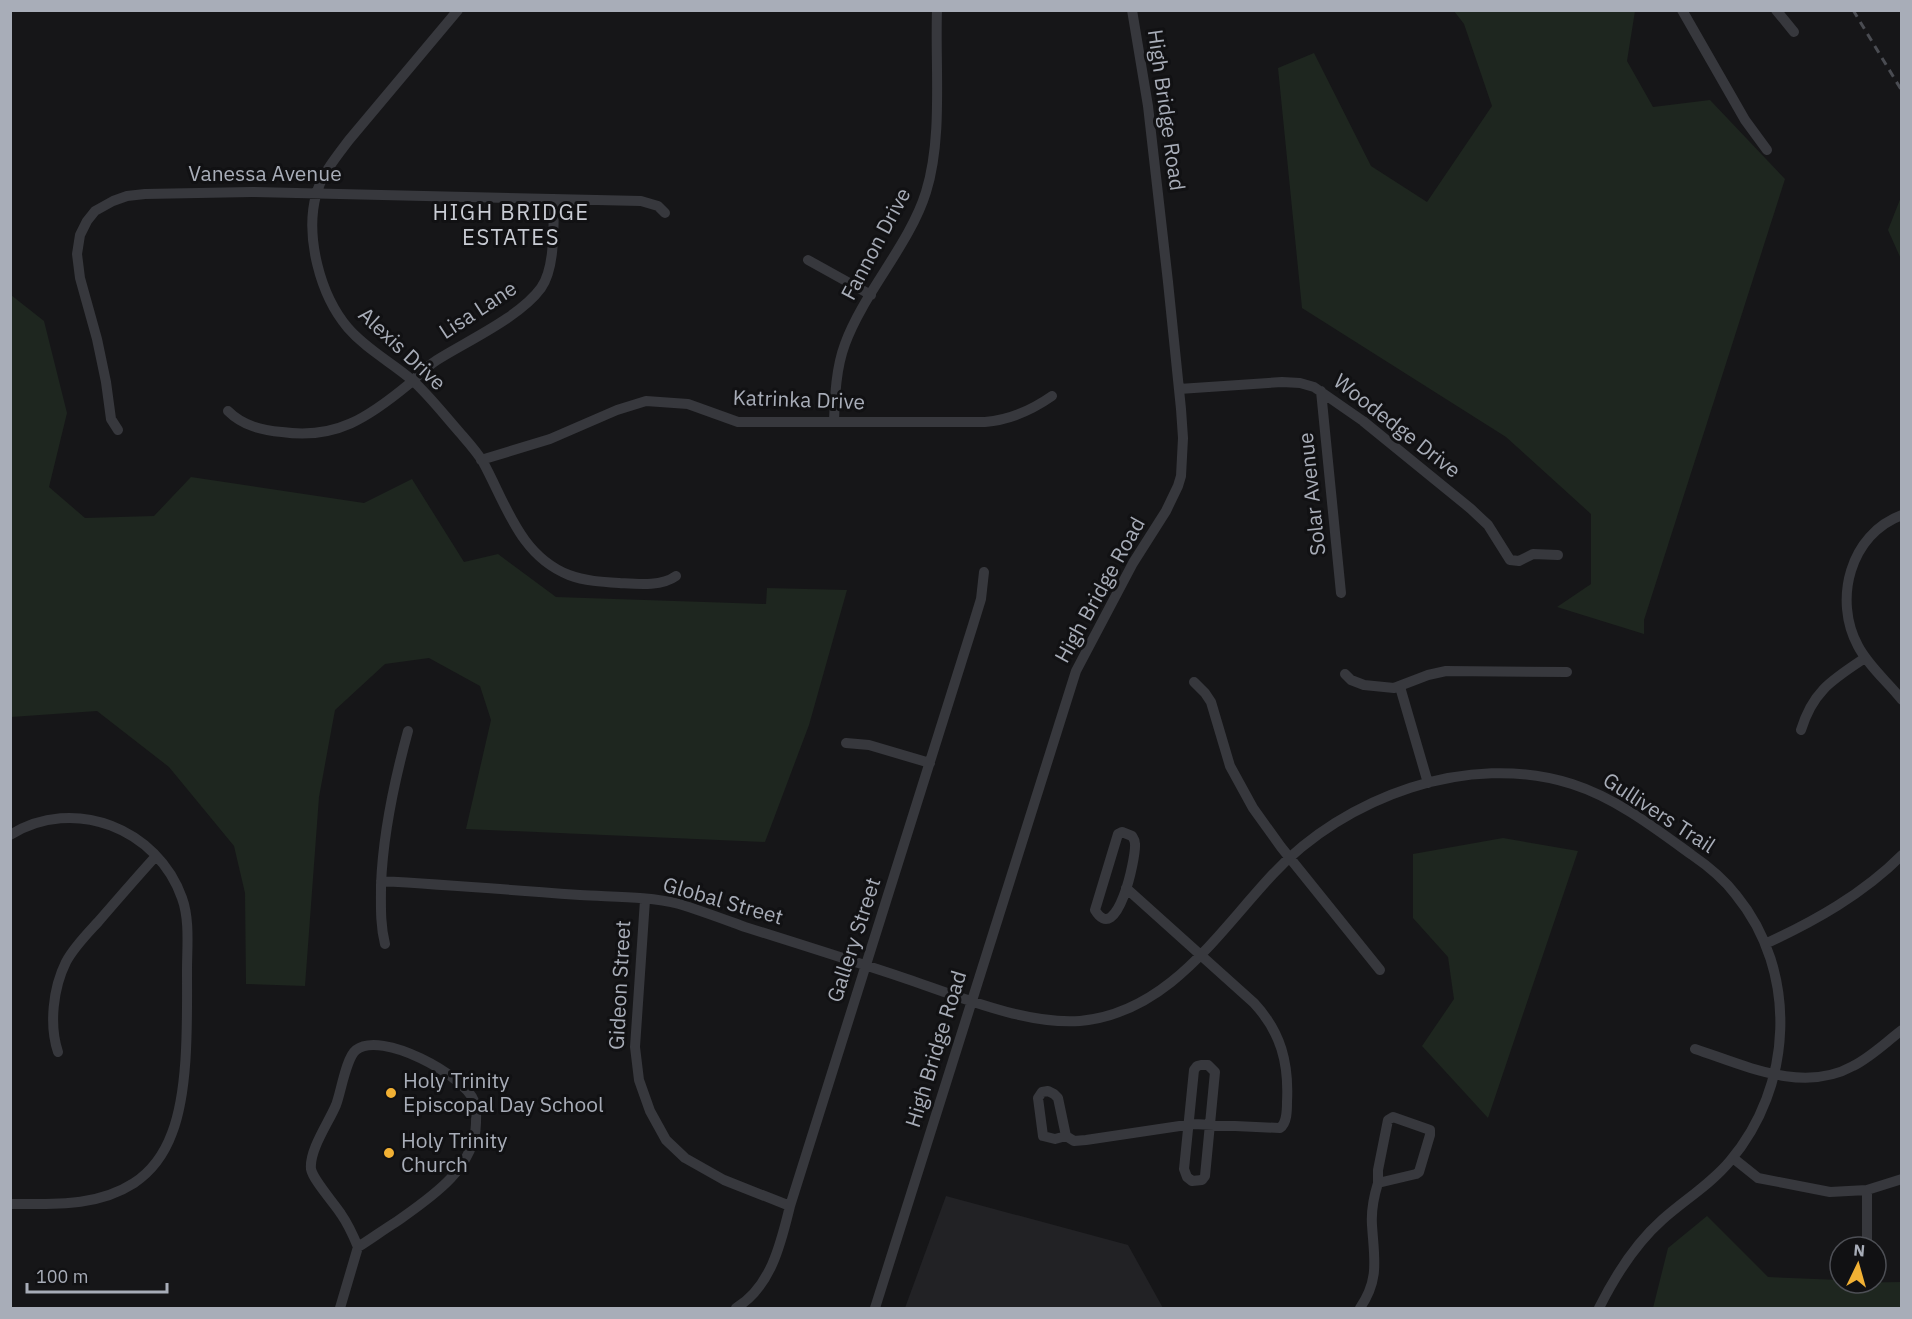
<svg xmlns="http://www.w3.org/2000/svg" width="1912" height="1319" font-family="'IBM Plex Sans',sans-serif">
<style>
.built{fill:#222225}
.green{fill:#1e261f}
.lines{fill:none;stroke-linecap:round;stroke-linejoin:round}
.minor{stroke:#37383d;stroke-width:10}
.rail{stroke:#4a4c52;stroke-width:3;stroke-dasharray:8 6;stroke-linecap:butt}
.poi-dot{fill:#f2b134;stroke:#111113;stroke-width:2}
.labels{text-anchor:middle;stroke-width:6;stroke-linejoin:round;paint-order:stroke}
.street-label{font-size:21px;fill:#a8adb8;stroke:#111113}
.poi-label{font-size:21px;fill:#a8adb8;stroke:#111113;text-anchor:start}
.neighbourhood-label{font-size:22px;letter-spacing:1.5px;fill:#c9ccd4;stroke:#111113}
</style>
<rect width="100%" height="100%" fill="#161618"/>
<path class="built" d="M946,1196L1128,1245L1163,1308H905Z"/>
<path class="green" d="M1454,11H1635L1627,61L1653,107L1710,100L1785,179L1644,620V634L1557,607L1591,584V514L1506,437L1302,308L1278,68L1314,53L1371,166L1427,202L1492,106L1464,24Z
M1901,197V259L1888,230Z
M11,295L44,321L67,413L49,487L85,518L154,516L191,477L364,503L412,479L464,562L498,554L556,597L766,604L767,588L847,590L809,725L765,842L466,829L491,720L480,686L429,658L385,664L335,710L319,797L305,986L246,984L245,893L234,846L169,767L97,711L11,717Z
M1503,838L1578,851L1488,1118L1422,1046L1454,999L1448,957L1413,918V854Z
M1707,1216L1768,1277L1840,1280V1283L1901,1282V1308H1653L1668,1248Z"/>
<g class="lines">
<path class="minor" d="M458,10L349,140C337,156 321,175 316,195C305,237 320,295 348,328C366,349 391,362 412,380C429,395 445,416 461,434C468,442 477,452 483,462C506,504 520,556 569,575C585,581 602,582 619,583C636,584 661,587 676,576
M1682,10L1745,120L1767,150
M1776,10L1794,32
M808,260L871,295
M1179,389L1282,382L1300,383L1314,387L1363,421L1471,509L1488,525L1510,560L1519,561L1533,554L1558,555
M1321,391L1341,593
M228,411C243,426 262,430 282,432C336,440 369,417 409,384C418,376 426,367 437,360C467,341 520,317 541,288C556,267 553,224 554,199
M834,421C835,395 836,368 845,344C864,292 910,244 926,192C943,138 935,67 937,10
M118,430L111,419L106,382L97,339L80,278L77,254L80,235L87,221L95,211L113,201L127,196L145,194L252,192L641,201L658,206L665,213
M481,460L550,439L617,410L646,401L688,404L738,422H985C1009,420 1032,410 1052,396
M1902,515C1850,534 1833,600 1858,646C1869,667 1888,682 1902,700
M1345,674L1351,680L1364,685L1394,688L1428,675L1446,671L1567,672
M1194,682L1205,693L1211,702L1230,766L1253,808L1281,847L1380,970
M1400,687L1428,783
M1801,730C1813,691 1832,680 1865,658
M846,743L869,745L930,763
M1122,832L1132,836C1134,839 1135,840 1135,844C1136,858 1117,947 1095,910L1118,834Z
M10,835C74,795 158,829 182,898C190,920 187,947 187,970C187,1018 189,1089 172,1133C165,1152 152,1171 134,1183C97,1207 53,1204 10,1204
M381,881C448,885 514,890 580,895C611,897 649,896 679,904C702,911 723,919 745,927C799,944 853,961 907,979C957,996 1026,1025 1080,1021C1168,1013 1217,934 1273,874C1345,797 1468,751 1572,784C1616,798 1655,828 1692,855C1708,866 1724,879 1736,895C1799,972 1793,1087 1730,1161C1710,1185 1684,1200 1662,1220C1635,1244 1615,1276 1599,1308
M645,900L635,1047L639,1080L650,1111L666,1140L685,1158L724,1180L790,1206
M385,944C380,924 381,905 381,885C383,832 394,782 408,731
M1765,944C1815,921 1863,894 1902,855
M1695,1049C1744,1065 1803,1094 1853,1066C1871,1057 1886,1042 1902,1030
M58,1052C49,1025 53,988 66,962C74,947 87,934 98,922C117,900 136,878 156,856
M1201,1065H1208L1215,1072L1205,1176L1202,1180L1192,1181L1187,1177L1184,1169L1194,1070L1197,1066Z
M1048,1091L1054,1094L1058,1098L1066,1136L1055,1139L1043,1136L1038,1098L1042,1092Z
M1393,1117L1430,1130V1135L1419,1172L1416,1174L1378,1183V1170L1388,1120Z
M1066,1136L1074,1141L1086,1140L1193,1124L1280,1128C1287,1123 1287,1111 1287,1102C1289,1063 1281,1032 1254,1003L1126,888
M1733,1158L1758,1178L1830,1192L1867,1190L1902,1179
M1867,1190V1247
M340,1308L358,1247C353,1235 348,1224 341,1214C334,1203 313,1180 311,1169C309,1150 329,1122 336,1105C341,1092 346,1058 356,1050C381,1030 464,1075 474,1101C477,1108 476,1116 476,1123C475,1169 430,1198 396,1222C383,1230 371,1239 358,1247
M736,1308C771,1287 781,1243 790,1206L973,625L981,599L984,572
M875,1308L1076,671L1133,563L1166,511L1178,486L1181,476L1183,438L1181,409L1168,282L1148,106L1132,10
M1360,1308C1380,1279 1374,1258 1372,1225C1371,1211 1374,1196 1378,1183"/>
<path class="rail" d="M1853,10L1902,91"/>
</g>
<g class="poi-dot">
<circle cx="391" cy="1093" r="6"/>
<circle cx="389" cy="1153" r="6"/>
</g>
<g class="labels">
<g class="street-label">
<text transform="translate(1166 110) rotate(82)" y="7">High Bridge Road</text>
<text x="265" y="181">Vanessa Avenue</text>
<text transform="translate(876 244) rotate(-62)" y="7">Fannon Drive</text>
<text transform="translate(478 310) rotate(-33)" y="7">Lisa Lane</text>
<text transform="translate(402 349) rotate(43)" y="7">Alexis Drive</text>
<text transform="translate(799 400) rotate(2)" y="7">Katrinka Drive</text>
<text transform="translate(1397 426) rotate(38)" y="7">Woodedge Drive</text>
<text transform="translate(1312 494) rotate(-96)" y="7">Solar Avenue</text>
<text transform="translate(1100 590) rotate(-61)" y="7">High Bridge Road</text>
<text transform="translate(1659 813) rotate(33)" y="7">Gullivers Trail</text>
<text transform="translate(723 901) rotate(16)" y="7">Global Street</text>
<text transform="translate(854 940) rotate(-72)" y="7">Gallery Street</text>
<text transform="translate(620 985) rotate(-87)" y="7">Gideon Street</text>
<text transform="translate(936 1049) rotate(-73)" y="7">High Bridge Road</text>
</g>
<g class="poi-label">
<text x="403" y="1088">Holy Trinity<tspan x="403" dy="24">Episcopal Day School</tspan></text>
<text x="401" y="1148">Holy Trinity<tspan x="401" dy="24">Church</tspan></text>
</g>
<g class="neighbourhood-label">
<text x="511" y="220">HIGH BRIDGE<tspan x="511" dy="25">ESTATES</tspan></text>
</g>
</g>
<rect width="1912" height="1319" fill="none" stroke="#a8adb8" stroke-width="24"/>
<g transform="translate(1858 1265) rotate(5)"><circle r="28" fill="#111113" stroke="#4d4f55" stroke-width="1.5"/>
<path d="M0-4.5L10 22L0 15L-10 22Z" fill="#f2b134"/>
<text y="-9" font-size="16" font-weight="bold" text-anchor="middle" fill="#a8adb8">N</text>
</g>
<path d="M27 1283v9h140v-9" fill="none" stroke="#a8adb8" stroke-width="3"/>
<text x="36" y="1283" font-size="18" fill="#a8adb8" stroke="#111113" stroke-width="4.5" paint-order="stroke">100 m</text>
</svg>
